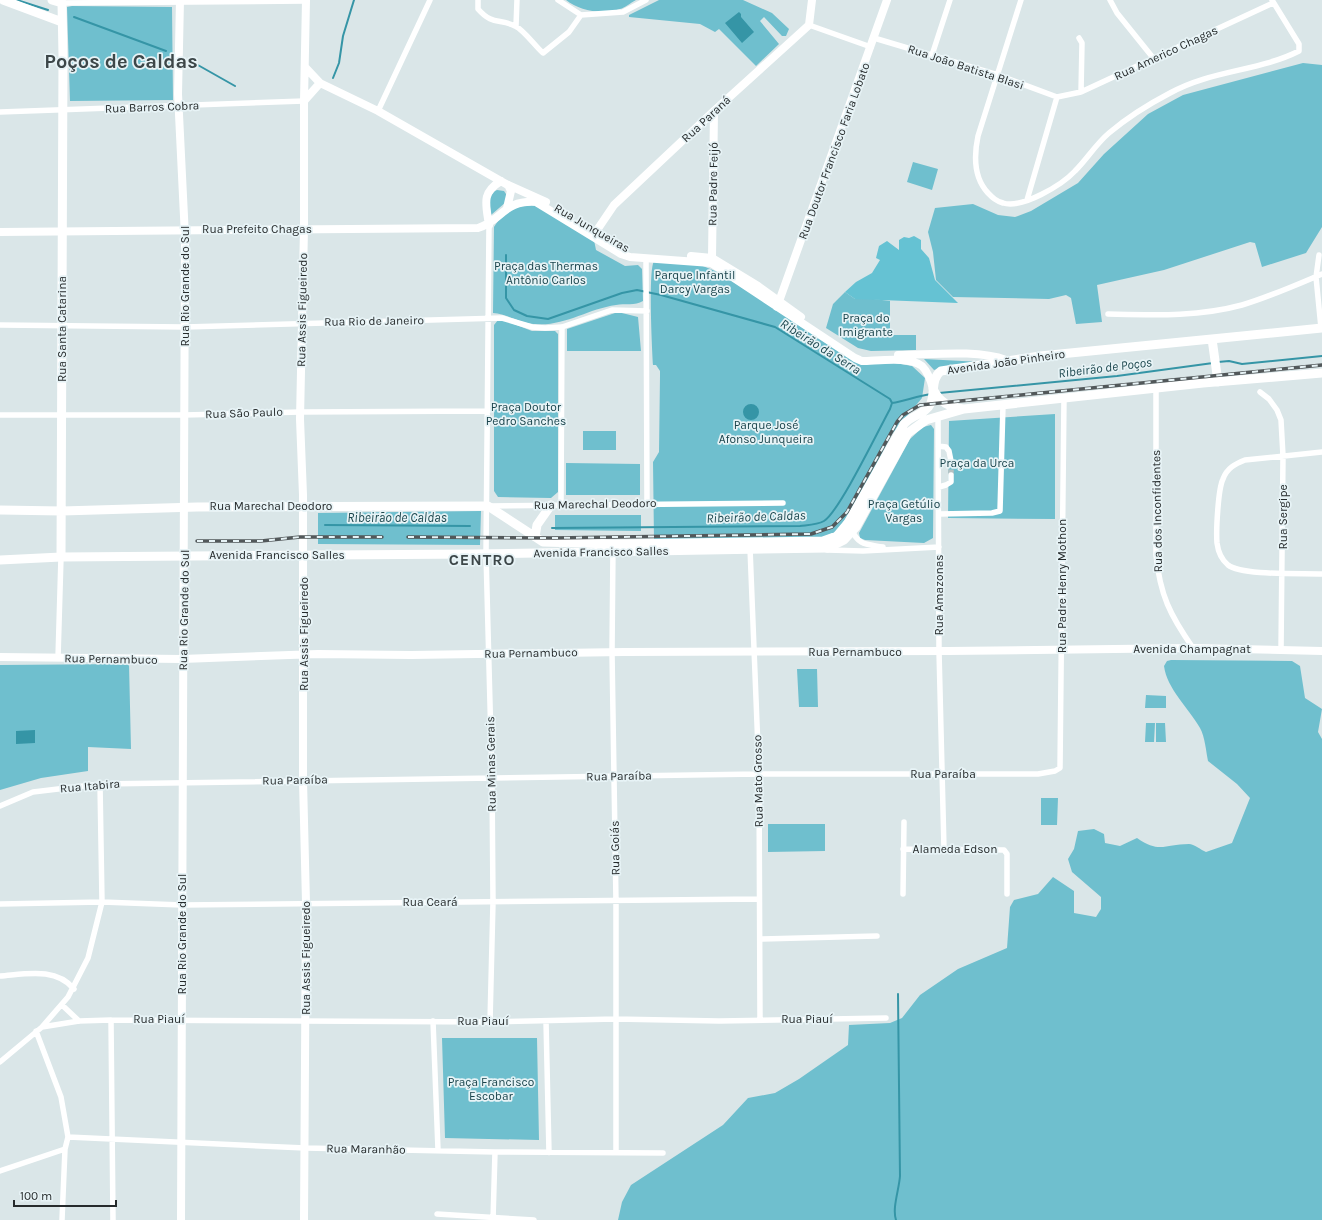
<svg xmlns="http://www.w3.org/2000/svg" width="1322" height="1220" font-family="Karla,sans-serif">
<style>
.green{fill:#6fbfce}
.forest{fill:#65c2d3}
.water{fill:#3595a6}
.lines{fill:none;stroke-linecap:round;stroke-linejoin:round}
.stream{stroke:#3595a6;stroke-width:2}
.street-tunnel{stroke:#b6c1c2;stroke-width:5.5;stroke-dasharray:5.5 3;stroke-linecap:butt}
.street{stroke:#fff;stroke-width:5.5}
.secondary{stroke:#fff;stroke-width:8}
.primary{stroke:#fff;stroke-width:9}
.rail-casing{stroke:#52585a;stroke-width:3.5}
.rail{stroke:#e7f3f6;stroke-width:2;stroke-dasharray:6;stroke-linecap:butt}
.labels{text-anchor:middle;stroke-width:3.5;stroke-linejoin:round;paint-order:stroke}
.street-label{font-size:12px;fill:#262b2c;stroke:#e7f3f6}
.park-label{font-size:12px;fill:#1a444c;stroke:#e7f3f6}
.water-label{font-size:13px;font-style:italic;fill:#1c474e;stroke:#e7f3f6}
.district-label{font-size:16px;font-weight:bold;letter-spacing:1px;fill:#3d4749;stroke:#e7f3f6}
.town-label{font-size:20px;font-weight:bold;fill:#3d4749;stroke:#e7f3f6}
</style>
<rect width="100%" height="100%" fill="#dae6e8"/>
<path class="green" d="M566,0H636C630,3 625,8 620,9C602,15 580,11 566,0Z
M659,0H743L772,13L789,29L786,36H782L764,17L760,21L779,44L756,66L719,29L715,32L700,24L629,17V15Z
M72,6L172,7L173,100L70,101L67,7Z
M1303,63L1322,65V227L1306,253L1262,267L1255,243L1250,242L1164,270L1097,285L1102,322L1076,324L1071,298L1066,295L1049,299L953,297L936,280L933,252L928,232L935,208L973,204L998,215L1015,217L1031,211L1078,183L1104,154L1148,114L1183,95Z
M913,162L938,169L932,190L907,182Z
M497,190L504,191L506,194V202L491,215L489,200L493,192Z
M535,205L594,240L596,250L625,266L638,265L642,269L643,301C635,306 625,303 616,305C587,309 564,327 534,324C519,323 508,314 493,313L494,227C505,210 515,206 535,205Z
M654,261L698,264L720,273L841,353L912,366L925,378L922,398L892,434L855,505L837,531L824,537L654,540L653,462L659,452L660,376V371L656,365H653C652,348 648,271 654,261Z
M845,292L855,299H874L890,301V335H916V350L871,351L858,348L826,328L833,304Z
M618,312L638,317L641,351H567V329Z
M498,320L506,321L532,331H555L558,334V492L551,498L498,497L494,491V325Z
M924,359L981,362L950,365L934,370Z
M1055,414V519L948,518L949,421Z
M931,425L934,429L933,538L924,543L865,540L860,538L859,533L910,439L923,427Z
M583,431H616V450H583Z
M566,463L640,464V495H566Z
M481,511L480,545L318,544V513Z
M555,515H641V531L555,530Z
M1171,660L1292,661L1300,666L1305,698L1322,709L1318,732L1322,739V1220H618L622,1202L631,1185L723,1125L748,1098L775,1093L799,1079L848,1045L849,1025L890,1023L902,1018L920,995L958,969L1007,948L1010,907L1014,900L1038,894L1053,877L1074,891V913L1096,917L1101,909V897L1072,872L1068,859L1074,849L1078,831L1094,829L1104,834L1105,843L1120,846L1137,838C1160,854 1165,844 1189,844C1194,844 1201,850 1206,852L1232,843L1250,798L1237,784L1208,761C1206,751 1205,737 1200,728C1188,707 1167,689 1164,666L1167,661Z
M129,664L131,749L88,747V771L41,778L0,790V665Z
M797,669H817L818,707H799Z
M1146,695L1166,696V708H1145Z
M1146,723H1155L1154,742H1145Z
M1156,723H1165L1166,742H1156Z
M1041,798H1058L1057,825H1041Z
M768,824H825V851L768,852Z
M442,1038H537L539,1140L445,1138Z"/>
<path class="forest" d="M914,236L921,240V249L929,258L935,280L958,303L855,299L845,292L856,282L872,273L880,260L876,258L879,246L887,241L899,250V240L904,237L909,238Z"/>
<path class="water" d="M739,12L741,14V17L754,32L742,43L725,23Z
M743 412a8 8 0 1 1 16 0a8 8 0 1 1-16 0Z
M35,730V743L16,744V731Z"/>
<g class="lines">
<path class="stream" d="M17,0L48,10
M74,17L166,51
M189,60L235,86
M333,78L339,63L343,36L354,0
M506,255V298L514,310L527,316L548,319L622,293L637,290L661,295L775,327L890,399L892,403
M1218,362L1229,361L1242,364L1322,356
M939,393L1117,376L1213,363
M892,403C905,401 917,396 931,394
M325,525L470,526
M552,528L800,526C808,525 817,525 824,521C839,512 879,429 890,409L892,403
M896,1220C892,1208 899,1190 900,1176L898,994"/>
<path class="street-tunnel" d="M951,461V475"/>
<path class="street" d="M478,0V9C493,26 499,18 515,26C524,30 535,46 543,53L569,32L581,15
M558,0L581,15L623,12L646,0
M1021,0L978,136C974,155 973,177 988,193C993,198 996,201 1003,203C1022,209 1062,185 1075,171C1087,159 1096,144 1109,133C1128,117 1149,104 1170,93C1211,70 1260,71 1299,51V44L1272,0
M1110,0L1117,13L1154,59
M62,1V3L306,1
M809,25L871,47
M516,26L517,0
M874,38L998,75L1057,97
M1079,38L1082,43L1081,92
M932,55L950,0
M1057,97L1081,92L1273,3
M378,111L430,0
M0,112L304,101
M1027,200L1057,97
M489,225L486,554L492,779L493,902L490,1022
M1319,255L1316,277L1321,328
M646,258L647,503
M1108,314C1153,315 1198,317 1242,305C1269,297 1296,285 1322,274
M0,325L185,327L502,318L532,327L545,328L562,327L612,310L647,311
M1156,390V555C1160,595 1170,615 1193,648
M1260,392L1269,399L1277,410L1281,420L1283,456L1281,650
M0,415H184L300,412L488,411
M938,416L939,651L944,849
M938,446L946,447L949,451L951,461
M1322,452L1245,460C1235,464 1227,468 1223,479C1218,489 1216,531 1217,543C1218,551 1222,560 1228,565C1242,576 1302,573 1322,574
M939,487L946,485L951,482V475
M561,504L562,327
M489,506L783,503
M939,514L992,513L1000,511L1003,405
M851,529C859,546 866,544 883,547
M613,548L612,652L616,902V1152
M750,548L759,774L760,1019
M827,550L863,551L939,547
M58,658L61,557
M0,806L33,792L100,784L759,774H1038L1055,771L1060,768L1064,398
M903,849L1004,850L1007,854V894
M903,894L904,822
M0,904L102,902L182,905L759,899
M760,939L877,936
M0,976C26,974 56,967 74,989
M62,1005L79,1021
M111,1020L113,1220
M433,1021L438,1150
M546,1021L549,1153
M42,1027L79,1021L111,1020L490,1022L615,1019L719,1021L886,1018
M36,1031L61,1097L68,1137L65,1149L62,1220
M0,1062L42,1027L68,997L88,958L102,902L100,784
M68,1137L305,1148L495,1152L663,1153
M0,1171L65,1149
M437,1214L534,1220
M493,1220L495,1152"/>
<path class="secondary" d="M180,0L178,94L185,237L181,1220
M305,67L320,83L378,111L506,184L546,202
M304,101L320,83
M507,208L511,191L508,185
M489,225C486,204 481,193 501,181
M0,232L478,228C503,220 503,200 536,202L621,254L630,257L711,263L855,358L862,361C877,361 910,356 922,366C928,372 931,381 933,389
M593,236L614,205L714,111L809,25L812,0
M691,256L712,258L758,286L801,317
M712,258L714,111
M777,307L887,0
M898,355C928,355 977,349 1006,360
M0,657L182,659L318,654L411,655L624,652L948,651L1193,648L1322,651
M304,1220L306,903L303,780V495L300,419L304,229V101L306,0"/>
<path class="primary" d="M3,0L62,22
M52,0L62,3L63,56L61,557
M1212,339L1218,382
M933,389C940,403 949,407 964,409L1203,383L1322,373
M0,510L62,511L197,507L488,506L543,542L614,544L823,541L837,536L848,523L904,424C912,415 926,414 931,403C935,392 931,378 941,371L1040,356L1322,328
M535,537L537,525L551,505
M0,560L61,557L475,554L828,548L844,540L856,527L908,433L926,420L964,409"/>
<defs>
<path id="rail" d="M408,537L554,538L811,534L832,527L847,512L897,422L903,415L920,405L1322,365
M197,541H261L300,537H382"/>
</defs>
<use href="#rail" class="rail-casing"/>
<use href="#rail" class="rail"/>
</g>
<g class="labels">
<g class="street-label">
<text transform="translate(1166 53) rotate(-25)" y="4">Rua Americo Chagas</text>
<text transform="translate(966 67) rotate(18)" y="4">Rua João Batista Blasi</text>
<text transform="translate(152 107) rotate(-2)" y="4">Rua Barros Cobra</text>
<text transform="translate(706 119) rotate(-43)" y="4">Rua Paraná</text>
<text transform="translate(834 151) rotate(-70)" y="4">Rua Doutor Francisco Faria Lobato</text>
<text transform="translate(713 184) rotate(-89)" y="4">Rua Padre Feijó</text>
<text transform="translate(592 228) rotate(30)" y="4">Rua Junqueiras</text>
<text x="257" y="233">Rua Prefeito Chagas</text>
<text transform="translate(185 286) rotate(-90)" y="4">Rua Rio Grande do Sul</text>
<text transform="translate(302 310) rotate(-89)" y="4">Rua Assis Figueiredo</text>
<text transform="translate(374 321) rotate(-1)" y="4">Rua Rio de Janeiro</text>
<text transform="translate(62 329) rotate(-90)" y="4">Rua Santa Catarina</text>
<text transform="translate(1006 362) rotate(-8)" y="4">Avenida João Pinheiro</text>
<text transform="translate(244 413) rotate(-2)" y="4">Rua São Paulo</text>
<text transform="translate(595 504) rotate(-1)" y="4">Rua Marechal Deodoro</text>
<text x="271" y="510">Rua Marechal Deodoro</text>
<text transform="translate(1157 511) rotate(-91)" y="4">Rua dos Inconfidentes</text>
<text transform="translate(1283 517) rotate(-90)" y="4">Rua Sergipe</text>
<text transform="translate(601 552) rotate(-1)" y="4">Avenida Francisco Salles</text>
<text x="277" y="559">Avenida Francisco Salles</text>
<text transform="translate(1062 586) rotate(-90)" y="4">Rua Padre Henry Mothon</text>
<text transform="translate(939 595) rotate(-90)" y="4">Rua Amazonas</text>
<text transform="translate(184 610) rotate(-89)" y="4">Rua Rio Grande do Sul</text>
<text transform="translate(304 634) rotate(-90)" y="4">Rua Assis Figueiredo</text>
<text x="1192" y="653">Avenida Champagnat</text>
<text x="855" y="656">Rua Pernambuco</text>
<text transform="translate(531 653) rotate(-1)" y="4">Rua Pernambuco</text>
<text transform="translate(111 659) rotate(1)" y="4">Rua Pernambuco</text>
<text transform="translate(491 764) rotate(-91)" y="4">Rua Minas Gerais</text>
<text x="943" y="778">Rua Paraíba</text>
<text transform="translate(619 776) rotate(-1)" y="4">Rua Paraíba</text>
<text transform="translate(295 780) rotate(-1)" y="4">Rua Paraíba</text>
<text transform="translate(758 781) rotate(-91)" y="4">Rua Mato Grosso</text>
<text transform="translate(90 786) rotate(-5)" y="4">Rua Itabira</text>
<text transform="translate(615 848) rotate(-91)" y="4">Rua Goiás</text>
<text x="955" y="853">Alameda Edson</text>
<text x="430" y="906">Rua Ceará</text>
<text transform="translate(182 934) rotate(-90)" y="4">Rua Rio Grande do Sul</text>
<text transform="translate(306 958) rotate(-90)" y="4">Rua Assis Figueiredo</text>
<text x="159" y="1023">Rua Piauí</text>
<text x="807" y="1023">Rua Piauí</text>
<text x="483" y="1025">Rua Piauí</text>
<text transform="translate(366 1149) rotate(1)" y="4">Rua Maranhão</text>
</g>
<g class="park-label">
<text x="546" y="270">Praça das Thermas<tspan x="546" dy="14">Antônio Carlos</tspan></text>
<text x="695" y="279">Parque Infantil<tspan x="695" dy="14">Darcy Vargas</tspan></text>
<text x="866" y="322">Praça do<tspan x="866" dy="14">Imigrante</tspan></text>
<text x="526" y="411">Praça Doutor<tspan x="526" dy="14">Pedro Sanches</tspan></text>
<text x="766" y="429">Parque José<tspan x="766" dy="14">Afonso Junqueira</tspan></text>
<text x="977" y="467">Praça da Urca</text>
<text x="904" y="508">Praça Getúlio<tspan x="904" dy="14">Vargas</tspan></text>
<text x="491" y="1086">Praça Francisco<tspan x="491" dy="14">Escobar</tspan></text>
</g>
<g class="water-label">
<text transform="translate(821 346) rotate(32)" y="5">Ribeirão da Serra</text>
<text transform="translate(1105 367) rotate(-7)" y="5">Ribeirão de Poços</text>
<text transform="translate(756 516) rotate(-2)" y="5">Ribeirão de Caldas</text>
<text x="397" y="522">Ribeirão de Caldas</text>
</g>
<g class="district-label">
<text x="482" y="565">CENTRO</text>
</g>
<g class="town-label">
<text x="121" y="68">Poços de Caldas</text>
</g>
</g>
<path d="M14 1200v6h102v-6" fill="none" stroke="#262b2c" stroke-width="2"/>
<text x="20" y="1200" font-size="12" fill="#262b2c" stroke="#e7f3f6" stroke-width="3" paint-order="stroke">100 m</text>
</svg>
